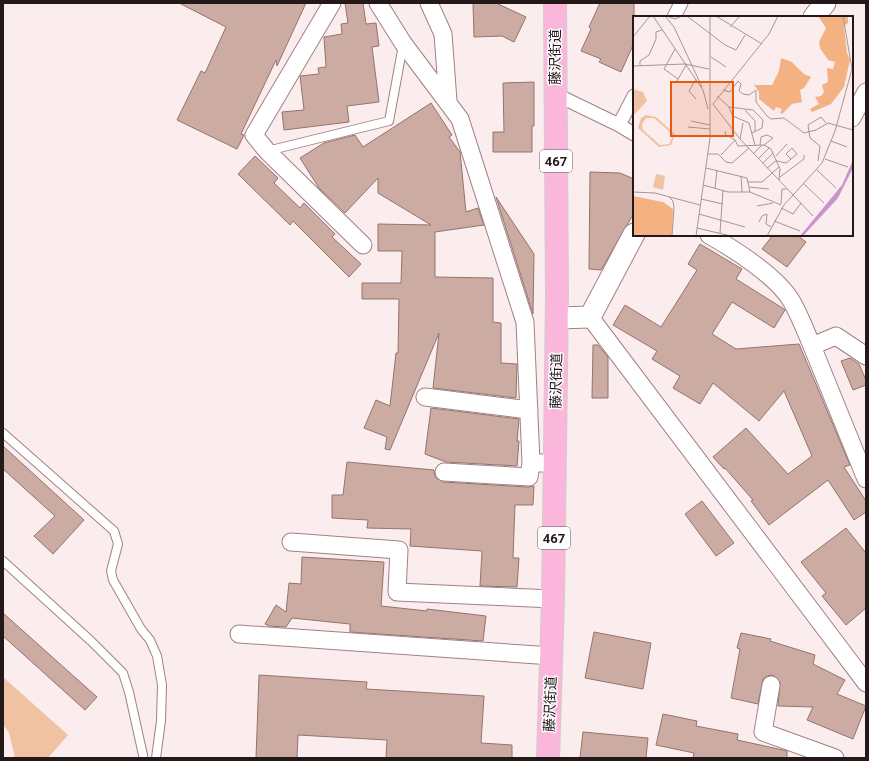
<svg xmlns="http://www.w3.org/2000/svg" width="869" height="761" font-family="Roboto,'Noto Sans JP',sans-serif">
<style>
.green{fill:#f1c2a2}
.building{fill:#ccaba3;stroke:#93746d}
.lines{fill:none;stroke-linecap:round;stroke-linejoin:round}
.service-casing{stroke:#a28185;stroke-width:10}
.pedestrian-casing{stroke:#a28185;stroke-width:15}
.minor-casing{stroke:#a28185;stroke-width:19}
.tertiary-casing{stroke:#a28185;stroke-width:23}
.trunk-casing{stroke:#cfcccc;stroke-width:24}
.service{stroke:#fff;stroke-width:8}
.pedestrian{stroke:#fff;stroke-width:13}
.minor{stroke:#fff;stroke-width:17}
.tertiary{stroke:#fff;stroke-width:21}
.trunk{stroke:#fbb6dc;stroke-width:22}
.labels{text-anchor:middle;stroke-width:3;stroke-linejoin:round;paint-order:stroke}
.shield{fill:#fdfdfd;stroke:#655d5d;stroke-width:1}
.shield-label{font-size:13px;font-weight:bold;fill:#241819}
.street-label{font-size:14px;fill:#241819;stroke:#fdfdfd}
.inset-road{fill:none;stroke:#a59799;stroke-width:1}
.view{fill:#e8590c;fill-opacity:0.15;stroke:#e8590c;stroke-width:2}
.inset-edge{fill:none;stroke:#241819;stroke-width:2}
</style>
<rect width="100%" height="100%" fill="#fbecee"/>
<path class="green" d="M3,677L68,735L48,758H15L9,733L3,724Z"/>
<path class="building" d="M179,3H306L277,66L276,60L241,134L244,135L237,149L177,120L201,71L205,73L226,27Z
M345,3H363L366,24L376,23L379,46L372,47L379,102L347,106L349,122L284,130L282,112L304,110L300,76L319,74L318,68L326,67L324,37L342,34L341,24L348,23Z
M473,3H496L526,17L514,42L502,36L474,37Z
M600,3H634V43L621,72L599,62L601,59L581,51L591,29L589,27Z
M534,82V126H532V152H493V132H504L503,83Z
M431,103L452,135L449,137L460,152L466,212L478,208L484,225L435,232V277L493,278V322L501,323V363L517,364L516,398L433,388L439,333L390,450L385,449L387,437L364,428L376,400L390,406L396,353H398L399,299H362V283H401L402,251H378V224L431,225L378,193V178L345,213L319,188L300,158L324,143L355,135L363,147Z
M255,156L278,178L274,183L300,208L304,203L335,234L332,237L361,264L349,277L293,221L290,225L238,174Z
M590,172L620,173L634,179V213L601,270L589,269Z
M496,197L534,254L533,314Z
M773,235H797L806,242L787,267L762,249Z
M700,244L742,269L736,279L784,309L785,310L774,328L732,302L712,334L736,349L799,344L850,465L844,467L866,501V512L854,520L828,480L769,525L751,501L753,500L725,468L724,469L713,457L746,428L788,474L812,456L784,391L759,421L713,383L700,404L673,388L680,376L652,359L657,351L613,325L625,305L661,327L697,270L688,264Z
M593,345H598L608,357V398H592Z
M850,358L859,364L866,380V385L853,390L841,361Z
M431,408L519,419L517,441H519L517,466L446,462L425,454Z
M3,446L84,520L53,554L34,536L55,516L3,469Z
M347,462L434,470L435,477L443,482L528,487L534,486L533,505H515L513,558H519L517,587L480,586L482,551L410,546L411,529L367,528L368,520L332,518V495H343Z
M702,501L734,543L716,556L685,514Z
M846,528L866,553V608L846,625L822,596L826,593L801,562Z
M302,557L384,562L381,606L427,611V609L486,616L483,641L350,632V624L292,618L286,627L269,626L265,624L276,605L286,612L289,583L301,584Z
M3,613L97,697L85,710L3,636Z
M594,632L651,643L643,689L585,678Z
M741,633L771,639L770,641L815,655L813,664L845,680L837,694L866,706L853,739L807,720L813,707L778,706L780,682L773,675L767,676L763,679L758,704L731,698L740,649L737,648Z
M259,675L367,682L366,689L484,696L481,743L512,745V758H386L387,740L298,735L297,758H256Z
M663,714L697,721L696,726L738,734L737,740L783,750L787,751V758H693L694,753L656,745Z
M583,732L648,738L646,758H580Z"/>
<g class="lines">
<defs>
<path id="service" d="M267,151L389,121L403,45
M3,433L114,531L118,544L111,571L113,580L141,629L150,640L157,656L162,685L161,721L156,758
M3,561L91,641L123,673L129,692L143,755"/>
<path id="pedestrian" d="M674,17L681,3
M555,94L619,125L634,134
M619,125L634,96"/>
<path id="minor" d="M332,3L254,135L267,151L363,245
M378,3L403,43L460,119L525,322L531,463H555
M429,3L443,34L448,101
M852,118L866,92
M709,235C734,249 778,277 792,302C800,316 806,332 812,346
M590,317L866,683
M866,356L836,336L812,346L866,479
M425,397L529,410
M444,472L529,477L531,463
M291,542L399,550L397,592L553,599
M239,634L552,656
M771,685L763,732L835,758"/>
<path id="tertiary" d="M814,17L825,3
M557,318L590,317L634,234"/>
<path id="trunk" d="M548,758L553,599L557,296L555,3"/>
</defs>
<use href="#service" class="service-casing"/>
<use href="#pedestrian" class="pedestrian-casing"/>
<use href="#minor" class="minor-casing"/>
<use href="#tertiary" class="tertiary-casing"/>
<use href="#trunk" class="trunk-casing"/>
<use href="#service" class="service"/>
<use href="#pedestrian" class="pedestrian"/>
<use href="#minor" class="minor"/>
<use href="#tertiary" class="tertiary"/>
<use href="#trunk" class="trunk"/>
</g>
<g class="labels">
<g class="shield">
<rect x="540" y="150" width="32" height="22" rx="3"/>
<rect x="538" y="527" width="32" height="22" rx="3"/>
</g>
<g class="shield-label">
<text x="556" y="166">467</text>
<text x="554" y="543">467</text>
</g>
<g class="street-label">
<text transform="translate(555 57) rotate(-90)" y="5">藤沢街道</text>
<text transform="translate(556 381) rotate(-89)" y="5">藤沢街道</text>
<text transform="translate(550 704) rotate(-88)" y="5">藤沢街道</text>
</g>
</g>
<g transform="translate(633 16)">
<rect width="220" height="220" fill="#fbecee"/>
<path d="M5,70L3,74L10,76L14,85L0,100V76ZM13,99L23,101L42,118L38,129L26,131L5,112L8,102ZM13,102H21L37,116L39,122L36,128L27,129L10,114L9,108ZM23,158L32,160L30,174L20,171Z" fill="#f1c2a2" fill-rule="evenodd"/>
<path d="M185,0L215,1V7L211,10L214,37L217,44L211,71L198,88L179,96L177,93L186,88L182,81L188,80L191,76L189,69L195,66L194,52L200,53L202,46L195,44L187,32L186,26L193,12ZM148,42L159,46L171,58L178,61L171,72L167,74L169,86L159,88L149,98L147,97L149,93L143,91L141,95L126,83V76L121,69H139L146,55ZM0,180L30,186L40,193L39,220H0Z" fill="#f4b282"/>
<path d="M220,144L219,154L205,182L170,220H167L209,169Z" fill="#c894ce"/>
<path class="inset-road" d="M20,0L70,74L75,93M32,0L41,11L69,71M34,0L42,3L49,0M54,0L92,29L103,34L112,19M83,0L129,28M97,11L107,0M0,21L17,0M78,41L93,51M7,49V45L16,39L23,23V16L29,14M0,50L52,48L76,53M31,53L42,33M31,53L45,63M63,63L56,75L63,83M44,65L53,49M90,74L97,76L105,65L108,68L106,75L110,78L116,79L123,74V86L134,100L138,103L151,102L171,117L183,114L195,107L220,114M84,80L96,91M80,88L107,123L180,200M80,88L136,18L145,0M112,94L122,105V115M58,105L77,109M55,111L77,113M119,117L129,112L130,104L120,94L96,91L100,100L116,107L122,129M107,123L110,107M102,124L105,130L131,129L138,133L147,153L146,164M198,125L214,131M127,129L128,121L134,119L140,122L131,129M75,138H85L93,146L99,147L116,132M120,138L129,129M88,139L102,124L92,118L93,115M143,140L154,128M126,142L136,132M192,143L215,151M144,145L153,147L158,143L164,138L159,132L153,138L158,143M185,145L187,130L177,122L175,109L188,101L193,107M130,147L140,137M73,152L114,162L117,176M134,152L144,144M184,154L203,172M108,160L109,176M147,161L171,143V139M115,166H129L146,151M171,168L191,187M70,169L95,176H117L148,189M116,171L136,173M82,172L84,154M0,176L22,177L67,189M36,181L40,185L41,192L39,220M68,183L90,188M148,188L149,173H154M124,190L140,187M148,192L160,198L168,187M66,198L112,211M141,205L167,215M126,206L129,200L134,198L133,208L138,211M64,212L98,220M87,217L90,174M63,220L77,122V0M134,220L151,189L189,147L202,115L219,53L210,0"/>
<path class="view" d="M38,66H100V120H38Z"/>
<rect width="220" height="220" class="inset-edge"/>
</g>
<rect width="869" height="761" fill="none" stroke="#241819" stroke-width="8"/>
</svg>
